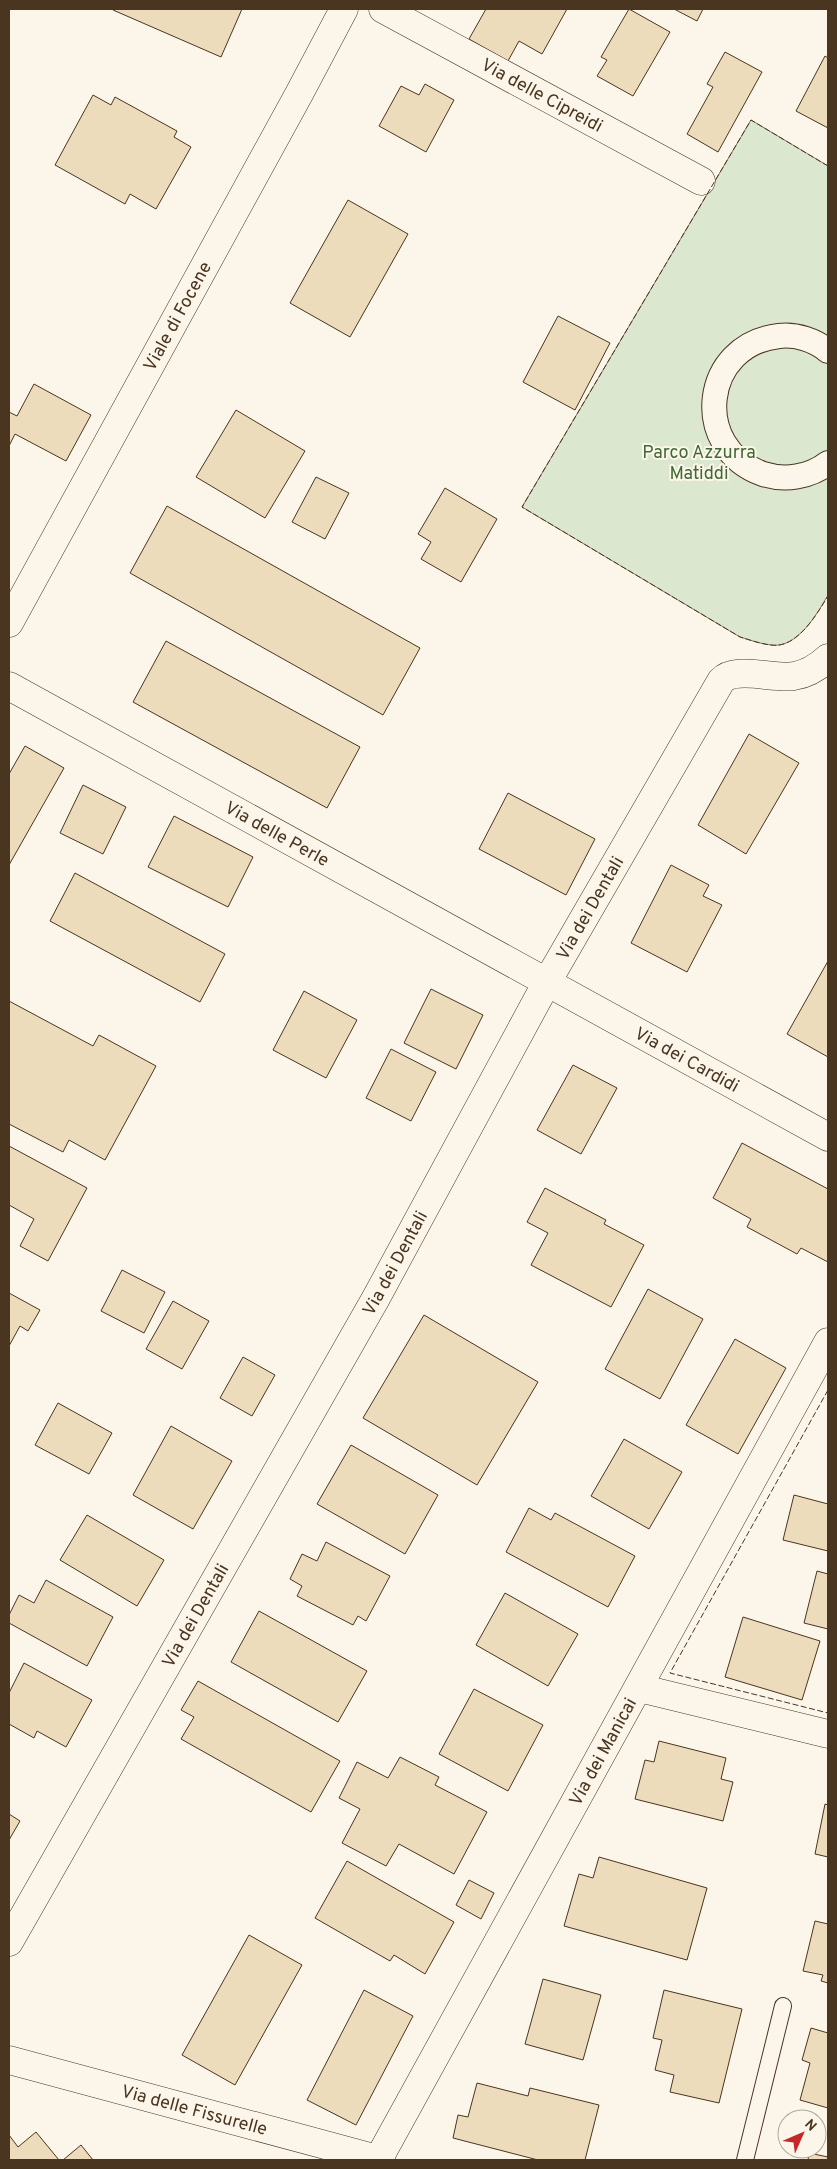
<svg xmlns="http://www.w3.org/2000/svg" width="837" height="2169" font-family="Overpass,sans-serif">
<style>
.green{fill:#dce7d0;stroke:#887966}
.building{fill:#ecdcbc;stroke:#4a3520}
.lines{fill:none;stroke-linecap:round;stroke-linejoin:round}
.service-casing{stroke:#4a3520;stroke-width:18}
.pedestrian-casing{stroke:#4a3520;stroke-width:26}
.minor-casing{stroke:#4a3520;stroke-width:29}
.service{stroke:#fbf6e9;stroke-width:16}
.pedestrian{stroke:#fbf6e9;stroke-width:24}
.minor{stroke:#fbf6e9;stroke-width:28}
.fence{stroke:#4a3520;stroke-width:1;stroke-dasharray:6 2.5;stroke-linecap:butt}
.labels{text-anchor:middle;stroke-width:4;stroke-linejoin:round;paint-order:stroke}
.street-label{font-size:18px;fill:#4a3520;stroke:#fbf6e9}
.park-label{font-size:18px;fill:#436837;stroke:#fbf6e9}
</style>
<rect width="100%" height="100%" fill="#fbf6e9"/>
<path class="green" d="M751,120L828,166V595C817,614 797,649 771,645C761,644 750,640 740,637L522,507Z"/>
<path class="building" d="M114,9H242L221,57L113,10Z
M486,9H567L542,54L519,41L508,61L469,39Z
M629,9L670,32L633,96L597,76L607,60L601,57Z
M674,9H703L697,21Z
M725,52L762,72L718,152L687,134L713,87L707,84Z
M825,56L828,58V128L796,111Z
M425,84L454,100L426,152L379,126L401,86L419,95Z
M93,95L111,105L115,97L177,131L174,137L191,147L156,209L130,194L125,204L55,165Z
M348,200L408,234L350,337L290,303Z
M558,316L610,343L575,410L523,382Z
M34,384L91,415L66,461L15,434L9,446V412L17,416Z
M236,410L305,451L265,518L196,477Z
M316,477L349,493L325,539L292,522Z
M445,488L497,519L461,582L421,559L431,542L418,534Z
M167,506L420,648L383,715L130,573Z
M166,641L360,747L327,808L133,702Z
M749,734L799,763L746,854L698,825Z
M25,746L64,768L9,865V774Z
M83,785L126,807L103,854L60,833Z
M508,793L595,839L566,895L479,849Z
M174,816L253,857L228,907L148,867Z
M671,865L709,885L703,896L722,905L687,972L631,943Z
M75,873L225,954L200,1002L50,921Z
M828,961V1057L787,1034Z
M431,989L483,1015L456,1069L404,1043Z
M304,991L357,1020L326,1078L273,1050Z
M9,1001L93,1046L99,1035L156,1066L105,1160L69,1140L63,1152L9,1124Z
M391,1049L436,1072L411,1121L366,1098Z
M573,1065L617,1088L581,1154L537,1130Z
M742,1143L828,1189V1262L801,1248L797,1254L747,1227L751,1219L713,1198Z
M9,1146L87,1188L48,1261L20,1246L34,1219L9,1205Z
M545,1188L606,1220L604,1224L644,1245L611,1307L531,1265L548,1233L527,1222Z
M122,1270L165,1292L144,1333L101,1311Z
M648,1289L703,1319L660,1399L605,1369Z
M9,1293L40,1310L28,1331L20,1326L9,1346Z
M173,1301L209,1321L182,1369L146,1349Z
M424,1315L538,1382L477,1485L363,1418Z
M735,1339L786,1368L738,1454L686,1425Z
M243,1357L275,1375L252,1416L220,1398Z
M58,1403L112,1433L89,1474L35,1445Z
M171,1426L232,1461L193,1529L133,1495Z
M624,1439L682,1472L649,1529L591,1496Z
M351,1445L438,1495L405,1554L317,1504Z
M794,1495L828,1504V1551L783,1540Z
M529,1508L551,1520L555,1513L635,1556L608,1607L506,1552Z
M87,1515L164,1560L137,1606L60,1560Z
M326,1542L390,1576L366,1621L358,1616L353,1625L297,1596L302,1586L290,1579L302,1554L317,1561Z
M817,1571L828,1574V1629L804,1623Z
M46,1580L113,1617L87,1666L9,1623V1615L19,1595L34,1603Z
M505,1593L578,1634L548,1686L476,1645Z
M259,1611L367,1671L338,1722L231,1662Z
M743,1617L820,1641L802,1700L725,1677Z
M24,1663L92,1700L66,1747L37,1731L34,1738L9,1724V1693Z
M198,1681L340,1761L311,1812L181,1739L194,1717L181,1710Z
M474,1689L543,1725L508,1791L439,1754Z
M659,1741L726,1758L721,1779L733,1782L723,1821L635,1799L645,1760L654,1762Z
M400,1757L439,1777L435,1785L487,1812L454,1874L399,1844L386,1866L342,1843L360,1809L339,1798L357,1762L388,1778Z
M825,1804L828,1805V1857L815,1854Z
M9,1814L20,1821L9,1840Z
M599,1857L707,1888L687,1960L564,1926L579,1874L593,1878Z
M347,1861L454,1922L425,1974L394,1955L390,1961L315,1918Z
M469,1880L494,1893L481,1919L456,1905Z
M815,1921L828,1924V1983L821,1981L823,1975L803,1971Z
M249,1935L302,1965L235,2085L182,2055Z
M543,1979L601,1995L583,2060L525,2044Z
M364,1990L413,2016L356,2125L307,2100Z
M664,1990L742,2009L719,2103L670,2092L674,2075L655,2070L662,2040L653,2038Z
M811,2028L828,2033V2108L800,2100L810,2063L802,2060Z
M477,2083L528,2096L530,2088L599,2105L585,2160H538L453,2138L458,2115L468,2117Z
M36,2132L59,2160H9V2135L18,2147Z
M81,2145L93,2160H63Z
M809,2153L828,2157V2160H808Z"/>
<g class="lines">
<defs>
<path id="service" d="M745,2160L783,2006"/>
<path id="pedestrian" d="M828,351C815,340 796,334 779,336C702,344 690,448 763,474C785,481 810,477 828,463"/>
<g id="minor">
<path id="s1" d="M383,9L701,181"/>
<path id="s2" d="M9,623L299,94L344,9"/>
<path id="s3" d="M9,686L828,1137"/>
<path d="M639,1688L828,1734"/>
<path id="s4" d="M9,1942L376,1298L547,982L721,681C735,665 775,680 794,676C808,674 818,667 828,658"/>
<path id="s5" d="M9,2060L381,2160"/>
<path id="s6" d="M378,2160L828,1342"/>
</g>
</defs>
<use href="#service" class="service-casing"/>
<use href="#pedestrian" class="pedestrian-casing"/>
<use href="#minor" class="minor-casing"/>
<use href="#service" class="service"/>
<use href="#pedestrian" class="pedestrian"/>
<use href="#minor" class="minor"/>
<path class="fence" d="M828,166L751,120L522,507L740,637C750,640 761,644 771,645C797,649 817,614 828,596
M828,1390L670,1673L828,1713"/>
</g>
<g class="labels">
<g class="street-label">
<text dy="6" stroke="none"><textPath href="#s1" startOffset="181">Via delle Cipreidi</textPath></text>
<text dy="6" stroke="none"><textPath href="#s2" startOffset="350">Viale di Focene</textPath></text>
<text dy="6" stroke="none"><textPath href="#s3" startOffset="306">Via delle Perle</textPath></text>
<text dy="6" stroke="none"><textPath href="#s4" startOffset="1186">Via dei Dentali</textPath></text>
<text dy="6" stroke="none"><textPath href="#s3" startOffset="774">Via dei Cardidi</textPath></text>
<text dy="6" stroke="none"><textPath href="#s4" startOffset="781">Via dei Dentali</textPath></text>
<text dy="6" stroke="none"><textPath href="#s4" startOffset="376">Via dei Dentali</textPath></text>
<text dy="6" stroke="none"><textPath href="#s6" startOffset="466">Via dei Manicai</textPath></text>
<text dy="6" stroke="none"><textPath href="#s5" startOffset="192">Via delle Fissurelle</textPath></text>
</g>
<g class="park-label">
<text x="699" y="458">Parco Azzurra<tspan x="699" dy="21">Matiddi</tspan></text>
</g>
</g>
<rect width="837" height="2169" fill="none" stroke="#4a3520" stroke-width="20"/>
<g transform="translate(802 2134) rotate(45)"><circle r="24" fill="#fbf6e9" stroke="#b4a999"/>
<path d="M0-4L9 19L0 12L-9 19Z" fill="#c62828"/>
<text y="-8" font-size="14" font-weight="bold" text-anchor="middle" fill="#4a3520">N</text>
</g>
</svg>
